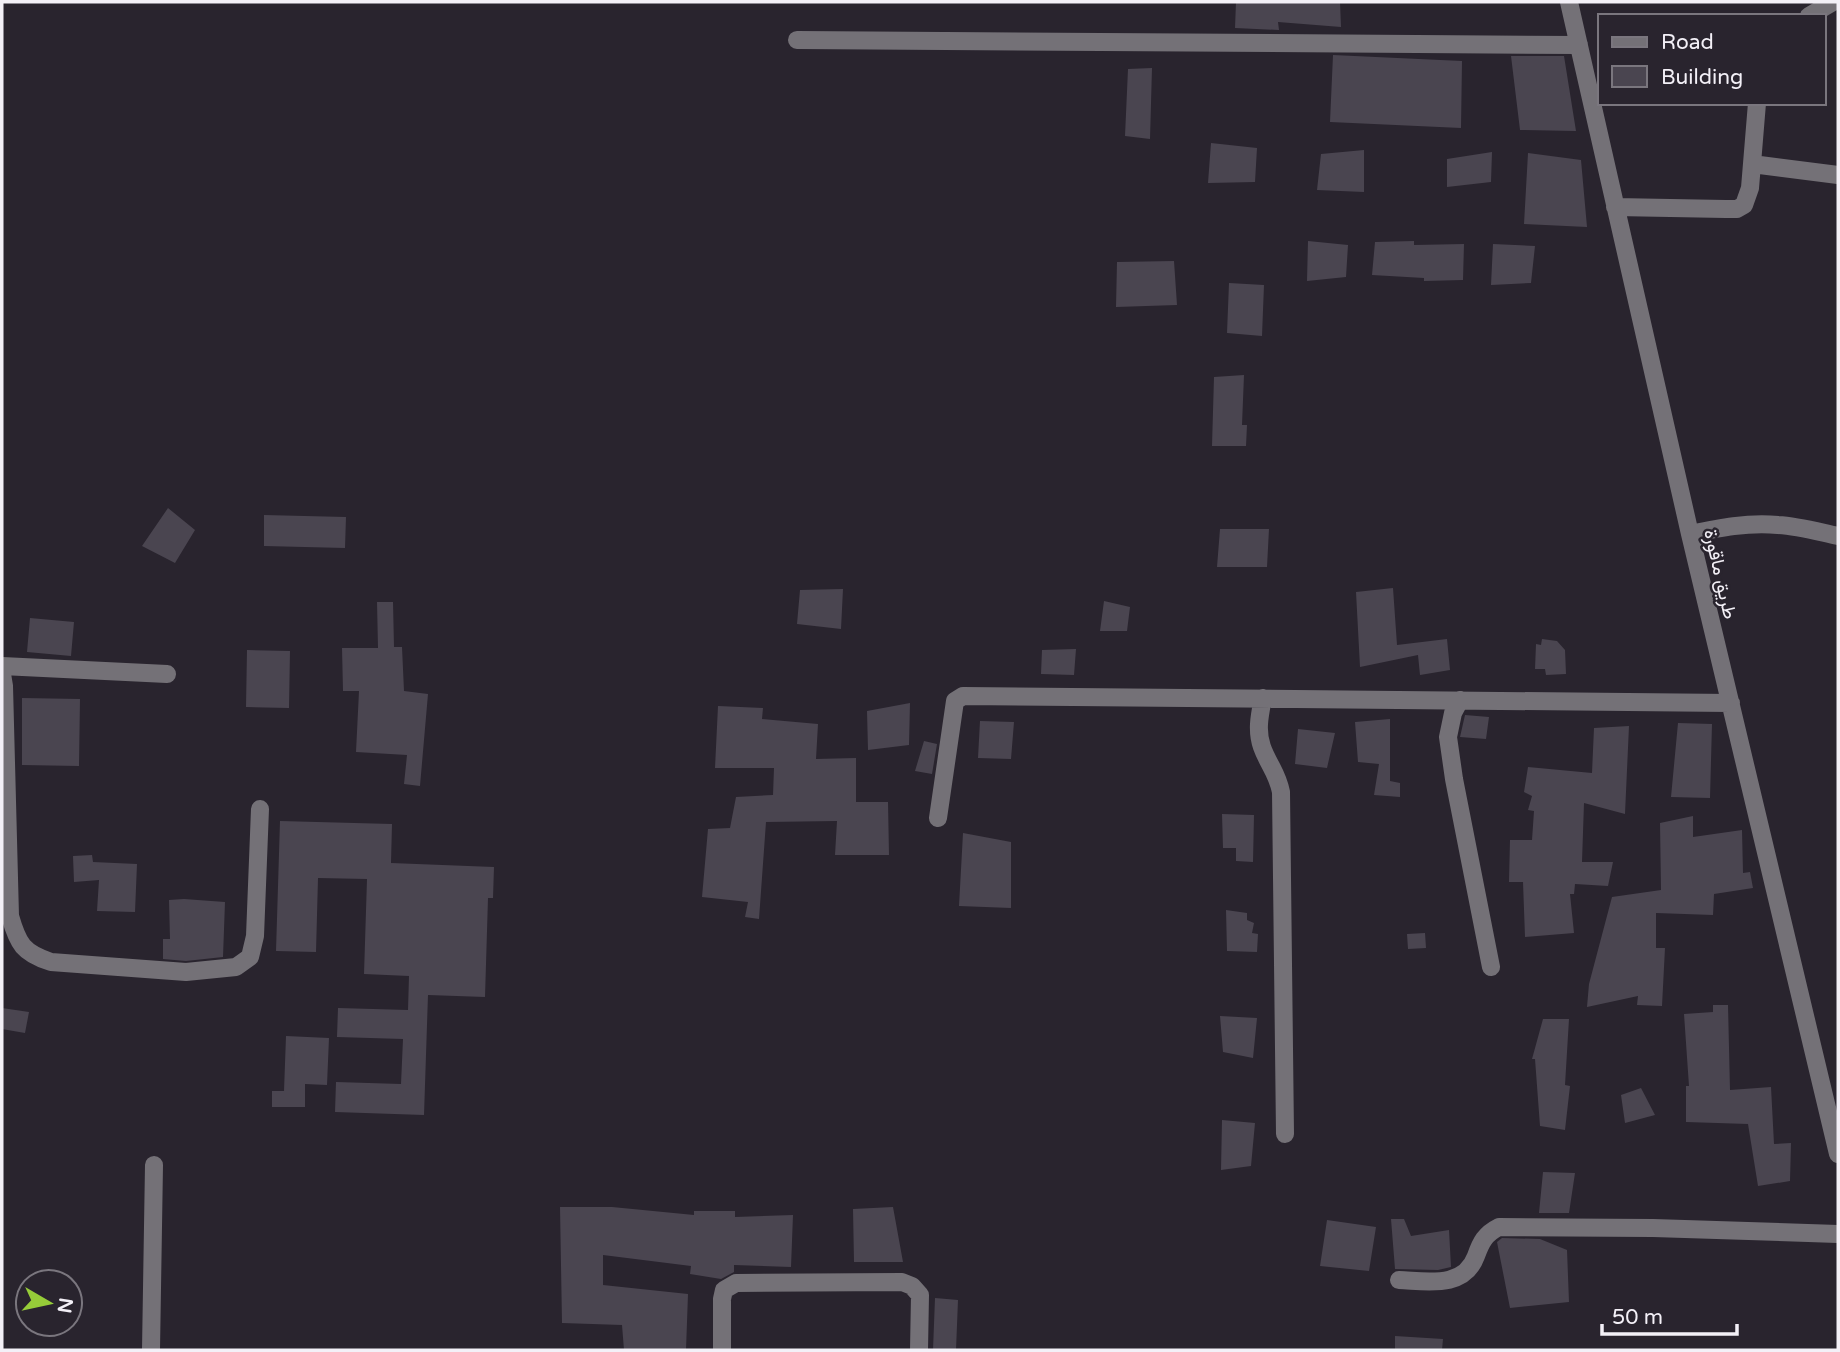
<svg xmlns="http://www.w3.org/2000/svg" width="1840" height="1352" font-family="'Varela Round',Vazirmatn,sans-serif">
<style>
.building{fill:#4a4550}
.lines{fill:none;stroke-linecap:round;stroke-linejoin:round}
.minor{stroke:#747177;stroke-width:18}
.labels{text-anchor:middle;stroke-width:5;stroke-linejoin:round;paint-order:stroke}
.street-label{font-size:19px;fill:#f3f0f7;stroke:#29242e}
</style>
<rect width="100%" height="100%" fill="#29242e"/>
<path class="building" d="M1236,2H1340L1341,27L1278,22L1279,30L1235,28Z
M1333,55L1462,61L1461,128L1330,122Z
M1511,56H1564L1576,131L1520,130Z
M1152,68L1150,139L1125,136L1128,69Z
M1211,143L1257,148L1255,182L1208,183Z
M1364,150V192L1317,190L1321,154Z
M1492,152L1491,182L1447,187V159Z
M1528,153L1581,160L1587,227L1524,224Z
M1308,241L1348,245L1346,277L1307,281Z
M1414,241V245L1464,244L1463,280L1424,281V278L1372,275L1375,242Z
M1493,244L1535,246L1531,283L1491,285Z
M1174,261L1177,305L1116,307L1117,262Z
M1229,283L1264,285L1262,336L1227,333Z
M1244,375L1242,425H1247L1246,446H1212L1214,377Z
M168,508L195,530L175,563L142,546Z
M264,515L346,517L345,548L264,546Z
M1220,529H1269L1267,567H1217Z
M1393,588L1397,645L1447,639L1450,670L1420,675L1418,655L1360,667L1356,592Z
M843,589L841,629L797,624L800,590Z
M1104,601L1130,607L1127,631H1100Z
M377,602H393L394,647H402L404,691L428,694L420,786L404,784L407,755L356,752L359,691H343L342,648H378Z
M30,618L74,622L71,656L27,652Z
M1542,639L1557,641L1565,650L1566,674L1546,675L1545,669H1535L1536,644L1541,645Z
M1076,649L1074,675L1041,674L1042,650Z
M247,650L290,651L289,708L246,707Z
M22,698L80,699L79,766L22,765Z
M910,703L909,745L868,750L867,711Z
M718,706L763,708L762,719L818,724L816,759L856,758V802H888L889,855H835L837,821L766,822L759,919L745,917L748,902L702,897L708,829L730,828L736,797L773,795L774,768H715Z
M1465,715L1489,717L1486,739L1460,737Z
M1390,719V781L1400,783V797L1374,795L1379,764L1358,762L1355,722Z
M980,721L1014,722L1011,759L978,758Z
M1678,723L1712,724L1710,798L1671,797Z
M1629,726L1625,814L1584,803L1582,862H1613L1608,886L1575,884L1574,894H1570L1574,933L1525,937L1523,882H1509L1510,840H1532L1534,811L1528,810L1532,796L1524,792L1528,767L1592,773L1594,728Z
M1298,729L1335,733L1327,768L1295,764Z
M924,741L937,744L932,774L915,771Z
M1222,814L1254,815L1253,862L1236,861V848H1223Z
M1693,816V837L1742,830L1743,873L1750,872L1753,888L1714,894L1713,915L1656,913V948H1665L1662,1006L1637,1005L1638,996L1587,1007L1589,984L1612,897L1661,890L1660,823Z
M280,821L392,824L391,863L494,867L493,898H488L485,997L428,995L424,1115L335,1112L336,1082L401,1084L403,1039L337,1037L338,1008L408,1010L409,976L364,974L367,879L318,878L316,952L276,951Z
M963,833L1011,842V908L959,906Z
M92,855L93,862L137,864L135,912L97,911L99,880L74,882L73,856Z
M184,899L225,902L223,957L186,961L163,959V939H170L169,900Z
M1226,910L1247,913V920L1254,923L1252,933L1258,934L1257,952L1227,951Z
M1425,933L1426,948L1408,949L1407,934Z
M1713,1005H1728L1730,1090L1771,1087L1774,1144L1791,1143L1790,1181L1758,1186L1748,1124L1686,1122V1086H1689L1684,1014L1713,1012Z
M2,1008L29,1012L25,1033L2,1029Z
M1220,1016L1257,1018L1253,1058L1223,1052Z
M1543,1019H1569L1565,1085L1570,1086L1565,1130L1540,1126L1535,1059H1532Z
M286,1036L329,1038L327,1085L305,1084V1107H272V1091H284Z
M1641,1088L1655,1115L1625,1123L1621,1095Z
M1222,1120L1255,1123L1251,1166L1221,1170Z
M1543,1172L1575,1173L1569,1213H1539Z
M560,1207H612L694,1215V1211H735V1217L793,1215L791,1267L734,1265V1272L721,1279L690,1274L691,1266L603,1255V1285L688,1294L686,1350H624L622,1325L562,1323Z
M893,1207L903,1262H854L853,1209Z
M1391,1219H1404L1411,1236L1449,1230L1451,1267L1438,1270L1395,1269Z
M1327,1220L1376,1227L1369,1271L1320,1266Z
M1502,1238L1540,1239L1567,1250L1569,1302L1510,1308L1497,1242Z
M935,1298L958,1300L956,1350H933Z
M1395,1336L1443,1339L1442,1350H1395Z"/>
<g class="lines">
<path class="minor" d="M1569,2L1690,534L1838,1154
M1809,16L1833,2
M797,40L1579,45
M1752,164L1838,175
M1615,207L1726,209H1737L1744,205L1750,188L1757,103
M1690,534C1719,528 1748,522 1778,525C1798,526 1819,532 1838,536
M2,666L167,674
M2,674L4,686L10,916C18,944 23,953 51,962L186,972L236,967L250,957L255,936L260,809
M1263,698C1260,714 1256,730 1262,747C1268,764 1277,772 1281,792L1285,1134
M1460,700L1453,713L1448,737L1454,779L1491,967
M938,818L955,701L963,696L1731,703
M1399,1280C1427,1281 1464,1289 1476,1256C1481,1242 1485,1234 1499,1227L1653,1228L1838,1234
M151,1350L154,1165
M722,1350V1299L724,1290L736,1283L902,1282L912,1286L920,1295L919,1350"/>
</g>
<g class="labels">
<g class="street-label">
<text transform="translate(1721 574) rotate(77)" y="7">طريق ماقورة</text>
</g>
</g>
<rect width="1840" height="1352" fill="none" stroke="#f3f0f7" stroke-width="7"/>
<rect x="1598" y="14" width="228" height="91" fill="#29242e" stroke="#7a767e" stroke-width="2"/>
<rect x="1612" y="37" width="35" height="10" fill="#747177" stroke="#7a767e" stroke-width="2"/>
<text x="1661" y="49" font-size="21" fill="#f3f0f7">Road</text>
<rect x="1612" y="66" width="35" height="21" fill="#4a4550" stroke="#7a767e" stroke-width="2"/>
<text x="1661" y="84" font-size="21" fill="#f3f0f7">Building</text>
<g transform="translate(49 1303) rotate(99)"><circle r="33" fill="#29242e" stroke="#7a767e" stroke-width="2"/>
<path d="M0-5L12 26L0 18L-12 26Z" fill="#96cc39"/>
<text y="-10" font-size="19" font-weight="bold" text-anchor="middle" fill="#f3f0f7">N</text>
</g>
<path d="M1602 1324v10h135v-10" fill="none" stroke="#f3f0f7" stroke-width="3.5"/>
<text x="1612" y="1324" font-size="21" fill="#f3f0f7" stroke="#29242e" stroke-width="5" paint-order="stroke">50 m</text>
</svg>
